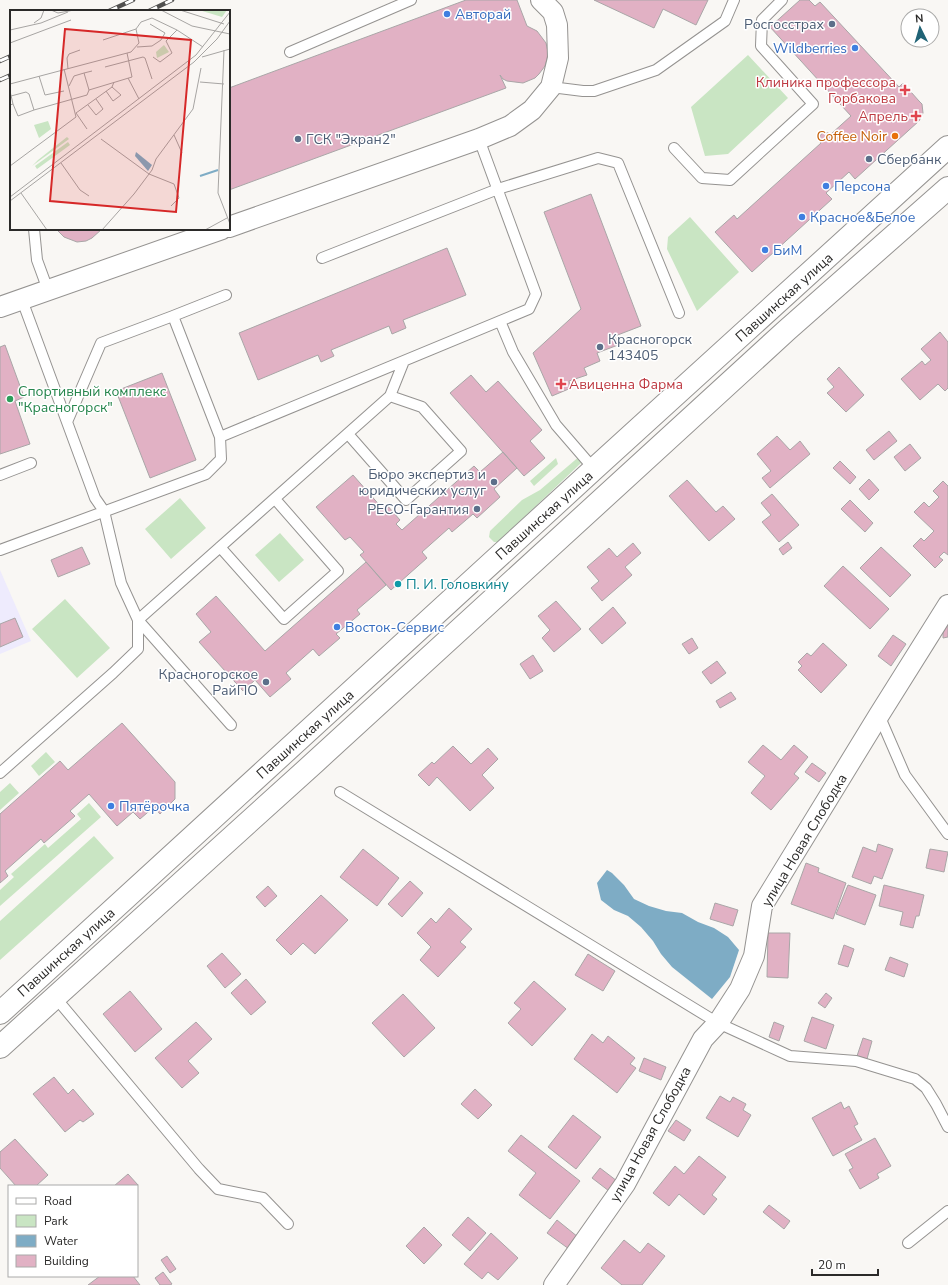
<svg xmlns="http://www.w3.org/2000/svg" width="948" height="1285" font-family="'Nunito Sans',sans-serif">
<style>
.industrial{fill:#eeebfd}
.green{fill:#c9e5c3}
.water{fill:#7eacc5}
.building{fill:#e1b1c4;stroke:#a9a6a7}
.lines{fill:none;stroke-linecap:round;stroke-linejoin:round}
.service-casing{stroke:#959391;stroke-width:12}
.minor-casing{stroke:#959391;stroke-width:22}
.primary-casing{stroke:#959391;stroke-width:24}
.service{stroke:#fff;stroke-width:10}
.minor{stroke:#fff;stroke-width:20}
.primary{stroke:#fff;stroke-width:22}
.rail-casing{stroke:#51504f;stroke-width:4.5}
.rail{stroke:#fff;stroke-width:3;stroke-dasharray:9;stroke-linecap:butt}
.shop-dot{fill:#3f7fe0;stroke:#fff;stroke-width:1.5}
.service-dot{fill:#5c6f8a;stroke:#fff;stroke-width:1.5}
.health-dot{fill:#e0444e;stroke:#fff;stroke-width:1.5}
.food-dot{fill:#e8710a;stroke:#fff;stroke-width:1.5}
.leisure-dot{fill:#2e9e5b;stroke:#fff;stroke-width:1.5}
.culture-dot{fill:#0f9aa8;stroke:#fff;stroke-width:1.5}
.labels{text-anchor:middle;stroke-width:3;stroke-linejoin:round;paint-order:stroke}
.shop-label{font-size:14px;fill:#366cbe;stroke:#fff;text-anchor:start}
.service-label{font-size:14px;fill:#4e5e75;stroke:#fff;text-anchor:end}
.health-label{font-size:14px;fill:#be3a42;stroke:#fff;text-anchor:end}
.food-label{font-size:14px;fill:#c56008;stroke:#fff;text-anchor:end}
.street-label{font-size:14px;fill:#2b2a29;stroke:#fff}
.leisure-label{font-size:14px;fill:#27864d;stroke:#fff;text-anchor:start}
.culture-label{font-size:14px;fill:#0d838f;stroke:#fff;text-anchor:start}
.inset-river{fill:none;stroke:#7eacc5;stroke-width:2}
.inset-road{fill:none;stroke:#a7a5a3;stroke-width:1}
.view{fill:#d62828;fill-opacity:0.15;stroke:#d62828;stroke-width:2}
.inset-edge{fill:none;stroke:#2b2a29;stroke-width:2}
</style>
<rect width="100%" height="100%" fill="#f9f7f4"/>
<path class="industrial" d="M0,570L31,641L0,654Z"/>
<path class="green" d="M748,55L788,98L728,154L705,156L691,107Z
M690,217L739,272L697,311L667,249L668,237Z
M581,455V463L498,542H494L489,537L490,531L522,500L540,490Z
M556,458L558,464L534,486L530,481Z
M180,498L206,528L171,559L145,529Z
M280,533L304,560L279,582L255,555Z
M65,599L110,648L77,678L32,629Z
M46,752L55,762L39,776L31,766Z
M10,783L19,793L0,810V792Z
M89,803L101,817L0,906V890L14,877L11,874L45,844L48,848L81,819L77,814Z
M94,836L114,858L0,960V921Z"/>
<path class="water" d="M607,870L612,873L624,885L634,899L649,906L666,911L682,913L698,922L714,928L728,937L739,950L730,977L712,999L672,967L661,954L653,941L641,927L628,916L614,910L601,900L597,883Z"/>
<path class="building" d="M466,0H517L527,26L537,31L546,43L548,52L547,59L545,66L539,74L535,78L523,83L507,81L503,79L500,75L506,88L229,190V88Z
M594,0H708L696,25L663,9L654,28Z
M800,0H809L815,6L820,2L899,87L903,83L919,101L922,104L923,113L919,121L855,179L849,172L826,193L832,199L752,272L715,232L734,215L737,219L821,143L819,139L821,134L825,132L831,134L851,116L770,27Z
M591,194L641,326L615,336L618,345L597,353L600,361L584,368L587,375L569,381L571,388L552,396L533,353L581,309L544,212Z
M56,229H102L92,238L86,241L77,242L64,237Z
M447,248L466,295L403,320L406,328L392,334L389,326L331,350L334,356L321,362L318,355L258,380L239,333Z
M940,332L948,342V388L945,391L938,384L920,400L901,379L922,361L925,365L931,360L921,349Z
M5,345L24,397L15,401L30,444L0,454V347Z
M839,367L864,395L846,412L827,393L834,387L827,379Z
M162,373L196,460L150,478L116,391Z
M471,375L486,392L498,381L542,430L530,441L545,458L524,476L450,393Z
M889,431L897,441L874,460L866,450Z
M777,436L790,450L800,441L810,454L770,488L762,478L771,471L757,454Z
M910,444L921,458L905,471L894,457Z
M503,452L517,468L494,489L500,497L477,518L473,514L452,532L449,528L422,552L427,558L391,590L360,555L364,552L350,537L345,540L316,507L353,475L382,508L386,504L400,520L396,524L402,530L474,466L480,472Z
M840,461L856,477L850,484L833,468Z
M869,479L879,490L869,500L859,489Z
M687,480L716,512L723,506L735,519L709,541L669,496Z
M943,481L948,486V555L944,552L939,557L943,560L935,568L913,546L921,538L924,541L934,531L914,512L924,502L929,507L939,497L933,491Z
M772,494L799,525L779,542L762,522L771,515L761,503Z
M850,500L873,523L865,532L841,509Z
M788,542L792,548L783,555L779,549Z
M633,543L641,553L625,567L632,575L602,601L591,588L599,581L587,567L609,548L617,557Z
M82,547L90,564L58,577L51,560Z
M881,547L911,575L890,597L860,568Z
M366,562L386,585L357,610L360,614L336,634L340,638L319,656L313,649L286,673L291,679L270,697L255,680L243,691L199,642L211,632L196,614L216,596L265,651Z
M843,566L889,609L870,629L824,586Z
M556,601L581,629L554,652L542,638L550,630L538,616Z
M613,607L626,623L602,644L589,629Z
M15,618L23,637L0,647V624Z
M943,625H948V637L943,638Z
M893,635L906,644L891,666L878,656Z
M692,638L698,648L689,654L682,644Z
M823,643L847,665L821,693L798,670L802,666L798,662L807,653L811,656Z
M533,655L543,671L530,679L520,664Z
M717,661L726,673L711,684L702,672Z
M731,692L736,699L720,708L716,701Z
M122,723L175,782V799L160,814L154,807L140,819L133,812L117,826L89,794L70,811L75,816L44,843L41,839L5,871L8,876L0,883V814L60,761L68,770Z
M763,745L781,760L794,745L808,757L794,774L799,778L771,810L751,793L765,776L748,762Z
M453,746L471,764L488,748L498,759L482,775L494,788L470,811L437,777L429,786L418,775L432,762L434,764Z
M812,763L826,773L819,782L805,772Z
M878,844L893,849L882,879L874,876L871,884L852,877L863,847L876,852Z
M363,849L399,878L377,906L340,877Z
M930,849L948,852L944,872L926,868Z
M806,863L819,868L818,872L846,883L833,919L791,904Z
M410,881L423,893L402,917L388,904Z
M848,885L876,895L865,925L836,914Z
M884,885L924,895L919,916H916L913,928L900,925L903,912L879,906Z
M268,886L277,896L265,907L256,897Z
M321,895L348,920L315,954L303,943L291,955L276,940Z
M715,903L738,910L733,926L710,919Z
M449,908L472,929L460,942L466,947L438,977L420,960L431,947L417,933L431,918L436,923Z
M768,933H790L788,978L767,977Z
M844,945L854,949L848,967L838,964Z
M222,953L241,974L225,988L207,966Z
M588,954L615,971L603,991L575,975Z
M890,957L908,964L904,977L885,970Z
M246,979L266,1002L251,1015L231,993Z
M534,981L566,1009L532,1046L508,1023L521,1009L514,1003Z
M130,991L162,1029L135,1052L103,1014Z
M826,993L832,998L825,1008L818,1003Z
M403,994L435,1028L404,1057L372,1023Z
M812,1017L834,1025L826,1049L804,1041Z
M196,1022L212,1039L188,1061L199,1073L182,1088L155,1058Z
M774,1022L784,1026L779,1041L769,1037Z
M592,1034L603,1043L608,1036L635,1058L630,1064L636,1068L617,1093L574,1059Z
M863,1038L872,1041L867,1059L857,1056Z
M644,1058L666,1067L661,1080L639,1071Z
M54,1077L68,1094L73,1089L94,1114L83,1122L80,1120L65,1132L33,1094Z
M475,1089L492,1105L478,1119L461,1104Z
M720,1096L730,1102L733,1097L746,1104L743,1110L751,1115L738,1137L706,1118Z
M841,1102L844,1109L849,1106L858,1124L854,1126L862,1140L833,1156L812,1118Z
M573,1115L601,1137L576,1169L548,1147Z
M676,1120L691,1130L684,1141L668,1131Z
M521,1135L580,1181L550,1219L519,1195L536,1173L508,1151Z
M875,1138L891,1166L877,1174L879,1178L860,1189L849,1170L853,1168L845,1154Z
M15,1139L48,1175L36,1186H16L0,1168V1152Z
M699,1156L726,1177L712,1195L717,1199L704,1215L679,1194L669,1206L653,1193L675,1166L684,1174Z
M600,1168L617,1181L609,1191L592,1178Z
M128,1174L138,1185L137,1186H114Z
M769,1205L790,1221L784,1229L763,1212Z
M468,1217L486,1233L470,1251L452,1235Z
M557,1220L578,1237L569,1249L547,1233Z
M424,1227L442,1245L424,1264L406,1246Z
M491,1233L518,1258L498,1280L488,1272L482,1279L464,1264Z
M624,1240L640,1253L648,1243L665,1256L642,1285H622L601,1268Z
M167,1256L176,1269L170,1273L161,1260Z
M163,1272L172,1284L170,1285H160L155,1278Z
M100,1276H133L140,1285H88Z"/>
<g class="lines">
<defs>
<path id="service" d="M290,52L411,0
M551,87L583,91H594L656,70L725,21L734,0
M674,148L702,178L730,180L813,104L761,46L762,20L782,0
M34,229L37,260L48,290
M322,258L498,189L598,158L618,163L679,313
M500,321L513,352L556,425L594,469
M67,422L101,343L173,316
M348,434L406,500L461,451L422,407L390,396
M220,437L529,309L536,294L479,139
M0,475L31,463
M220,547L284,619L338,571L275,499
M0,550L206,474L221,459L220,437L173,316L226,295
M879,715L905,775L948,834
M231,725L138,620L390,396L404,361
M0,773L113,673L138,649V620L121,583L104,511L95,498L22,300
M340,792L718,1023L790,1056L856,1061L915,1079L926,1088L936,1104L948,1127
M55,997L199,1169L218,1189L263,1198L288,1224
M908,1243L948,1211"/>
<path id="minor" d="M229,227L479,139L510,126L532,110L551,87L558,58L557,25L553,12L541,0
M0,307L222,229
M554,1285L625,1184L703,1039L718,1023L740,989L754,956L762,906L879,715L948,605"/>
<path id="primary" d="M0,1013L594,469L948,147
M0,1047L315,762L787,330L948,188"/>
</defs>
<use href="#service" class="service-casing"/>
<use href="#minor" class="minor-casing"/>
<use href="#primary" class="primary-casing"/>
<use href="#service" class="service"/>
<use href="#minor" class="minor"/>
<use href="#primary" class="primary"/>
<defs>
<path id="rail" d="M109,11L133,0
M149,11L172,0
M0,61L11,56
M0,80L11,75"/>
</defs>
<use href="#rail" class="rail-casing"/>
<use href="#rail" class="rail"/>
</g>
<g class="shop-dot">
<circle cx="447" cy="14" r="4"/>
<circle cx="855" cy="48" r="4"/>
<circle cx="826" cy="186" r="4"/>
<circle cx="802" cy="217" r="4"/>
<circle cx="765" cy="250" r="4"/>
<circle cx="337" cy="627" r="4"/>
<circle cx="111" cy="806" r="4"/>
</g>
<g class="service-dot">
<circle cx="832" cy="24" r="4"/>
<circle cx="298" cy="139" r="4"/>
<circle cx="869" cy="159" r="4"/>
<circle cx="600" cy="347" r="4"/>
<circle cx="494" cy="482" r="4"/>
<circle cx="477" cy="509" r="4"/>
<circle cx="266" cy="682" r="4"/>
</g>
<g class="health-dot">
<path d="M903 84h4v4h4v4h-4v4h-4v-4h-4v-4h4z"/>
<path d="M914 110h4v4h4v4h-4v4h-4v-4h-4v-4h4z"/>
<path d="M559 378h4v4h4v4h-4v4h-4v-4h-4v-4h4z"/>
</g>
<circle class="food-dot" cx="895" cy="136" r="4"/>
<circle class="leisure-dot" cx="10" cy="399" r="4"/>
<circle class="culture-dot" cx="398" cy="584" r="4"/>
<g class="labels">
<g class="shop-label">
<text x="455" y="19">Авторай</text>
<text x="847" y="53" text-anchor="end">Wildberries</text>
<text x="834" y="191">Персона</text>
<text x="810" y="222">Красное&amp;Белое</text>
<text x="773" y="255">БиМ</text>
<text x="345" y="632">Восток-Сервис</text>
<text x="119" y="811">Пятёрочка</text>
</g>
<g class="service-label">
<text x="824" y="29">Росгосстрах</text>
<text x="306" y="144" text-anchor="start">ГСК "Экран2"</text>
<text x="877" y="164" text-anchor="start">Сбербанк</text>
<text x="608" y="344" text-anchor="start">Красногорск<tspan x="608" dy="16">143405</tspan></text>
<text x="486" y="479">Бюро экспертиз и<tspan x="486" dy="16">юридических услуг</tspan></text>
<text x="469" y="514">РЕСО-Гарантия</text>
<text x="258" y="679">Красногорское<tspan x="258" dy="16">РайПО</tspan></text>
</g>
<g class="health-label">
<text x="896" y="87">Клиника профессора<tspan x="896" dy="16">Горбакова</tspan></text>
<text x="908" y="121">Апрель</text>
<text x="569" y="389" text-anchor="start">Авиценна Фарма</text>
</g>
<g class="food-label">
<text x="887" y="141">Coffee Noir</text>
</g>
<g class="street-label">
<text transform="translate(784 297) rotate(-42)" y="5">Павшинская улица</text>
<text transform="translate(544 515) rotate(-42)" y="5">Павшинская улица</text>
<text transform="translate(305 734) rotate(-42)" y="5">Павшинская улица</text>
<text transform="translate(804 840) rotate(-59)" y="5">улица Новая Слободка</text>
<text transform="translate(66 952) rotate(-42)" y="5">Павшинская улица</text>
<text transform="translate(650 1134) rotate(-61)" y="5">улица Новая Слободка</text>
</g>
<g class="leisure-label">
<text x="18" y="396">Спортивный комплекс<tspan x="18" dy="16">"Красногорск"</tspan></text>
</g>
<g class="culture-label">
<text x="406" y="589">П. И. Головкину</text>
</g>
</g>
<g transform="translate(10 10)">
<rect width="220" height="220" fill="#f9f7f4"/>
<path d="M189,0H217L212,7ZM154,35L159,42L147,48L146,42ZM38,111L41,119L29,128L24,115ZM57,127L59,129L22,156L28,150ZM58,132L60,135L27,159L25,156Z" fill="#c9e5c3"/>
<path d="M126,142L142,155L138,161L125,146Z" fill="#7eacc5"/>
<path class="inset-river" d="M190,166L208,160"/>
<path class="inset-road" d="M41,0L48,3L64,0M151,0L182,16L220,24M170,0L214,14M24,13L31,8L34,0M0,20L31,13L58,2M93,30L126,19M0,33L61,10M127,37L142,36L151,30L155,23L140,14M214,40L208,183L220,214M143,47L150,52L162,43L156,31L167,20M192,47L220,39M95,57L133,47L135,48L142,69M58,59L57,48L59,44L70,40M29,66L35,85L54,81M118,68L129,89M190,72L214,74M0,74L121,42L129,33L126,19L131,12L142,8L167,20L193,37M59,76L64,66L74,63M79,80L122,67L117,43M0,81L3,94L0,95M96,81L103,91L111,85L102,77M1,86L16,82L19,84L24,100L8,106L3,94M78,95L86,105L93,99L86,89M24,100L77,85L79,80L74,63L82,61M77,119L66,103L102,77L104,72M164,125L172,143M91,129L139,164L164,174L169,188L161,196M51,153L70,180L79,186M0,156L66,107L54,59M11,183L37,220M0,187L186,45L220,2M0,191L184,52L207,29L220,11M92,220L124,184L142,160L146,149L183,99L191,58M195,220L217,208"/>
<path class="view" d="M55,19L181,30L166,202L40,191Z"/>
<rect width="220" height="220" class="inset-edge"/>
</g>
<rect x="8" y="1185" width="130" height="92" fill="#ffffff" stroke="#aaaaa9"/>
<rect x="16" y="1198" width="20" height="6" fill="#ffffff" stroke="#aaaaa9"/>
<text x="44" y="1205" font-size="12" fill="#2b2a29">Road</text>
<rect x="16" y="1215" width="20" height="12" fill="#c9e5c3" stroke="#aaaaa9"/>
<text x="44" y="1225" font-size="12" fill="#2b2a29">Park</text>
<rect x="16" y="1235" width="20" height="12" fill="#7eacc5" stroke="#aaaaa9"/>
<text x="44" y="1245" font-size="12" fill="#2b2a29">Water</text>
<rect x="16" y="1255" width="20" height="12" fill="#e1b1c4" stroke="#aaaaa9"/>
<text x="44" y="1265" font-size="12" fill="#2b2a29">Building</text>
<g transform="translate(920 28) rotate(355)"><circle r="19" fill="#ffffff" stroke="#aaaaa9"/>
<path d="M0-3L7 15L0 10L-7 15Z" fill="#206376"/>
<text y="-6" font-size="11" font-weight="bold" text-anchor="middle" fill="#2b2a29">N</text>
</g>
<path d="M812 1269v6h66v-6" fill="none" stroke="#2b2a29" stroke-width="2"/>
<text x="818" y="1269" font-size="12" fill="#2b2a29" stroke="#ffffff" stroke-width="3" paint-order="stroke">20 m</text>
</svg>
